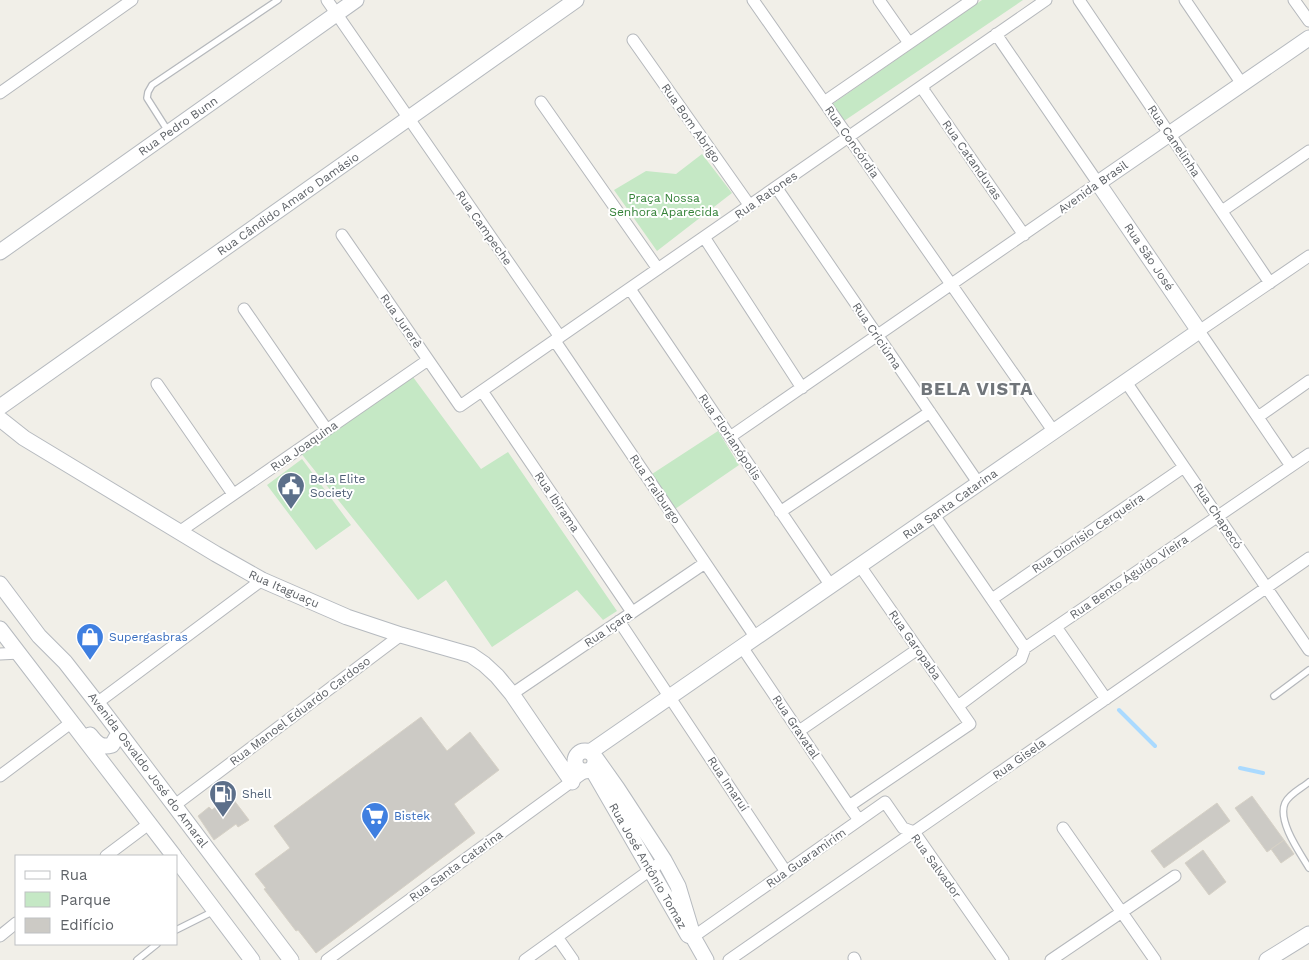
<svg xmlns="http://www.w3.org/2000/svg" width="1309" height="960" font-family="'Work Sans',sans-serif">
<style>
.green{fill:#c5e8c5}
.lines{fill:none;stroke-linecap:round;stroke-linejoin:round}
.stream{stroke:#aadaff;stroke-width:4}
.building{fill:#cccac5;stroke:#d6d1c6}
.lane-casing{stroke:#b5b8bc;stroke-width:8}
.street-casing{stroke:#b5b8bc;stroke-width:13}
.secondary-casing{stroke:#b6babf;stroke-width:17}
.lane{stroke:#fff;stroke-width:5.5}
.street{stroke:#fff;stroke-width:11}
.secondary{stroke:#fff;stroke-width:15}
.labels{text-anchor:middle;stroke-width:4;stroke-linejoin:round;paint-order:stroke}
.street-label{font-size:12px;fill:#5f6368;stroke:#fff}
.park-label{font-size:12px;fill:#348238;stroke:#fff}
.service-label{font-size:12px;fill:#4e5e75;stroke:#fff;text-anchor:start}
.shop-label{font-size:12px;fill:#366cbe;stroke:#fff;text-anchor:start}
.district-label{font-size:18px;font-weight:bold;letter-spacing:1px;fill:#70757a;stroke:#fff}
</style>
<rect width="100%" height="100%" fill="#f1efe8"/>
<path class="green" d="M982,0H1023L844,121L831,105Z
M702,154L732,193L657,251L614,190L646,171L676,174Z
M413,377L481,469L508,452L617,611L603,620L577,590L492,647L446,580L418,600L300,452Z
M718,431L739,465L675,509L652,474Z
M302,459L351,525L316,550L267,485Z"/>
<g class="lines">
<path class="stream" d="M1119,710L1155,746
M1240,768L1263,773"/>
</g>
<path class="building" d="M421,717L447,751L470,732L499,770L454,804L475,833L316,953L298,930L296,931L264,889L266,888L255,874L290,848L274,826Z
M230,795L249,820L238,827L236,824L214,840L198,816L209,807L212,810Z
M1252,796L1284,840L1267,852L1235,808Z
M1217,803L1230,821L1164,868L1151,851Z
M1284,840L1294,854L1281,863L1271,849Z
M1203,850L1226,882L1209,895L1185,863Z"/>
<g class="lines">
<defs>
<path id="lane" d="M168,131L147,98L148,92L152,85L278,0
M1274,696L1309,670
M1309,782C1302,788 1289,794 1285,803C1277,821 1300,853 1309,868
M176,930L214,911
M137,960L157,944"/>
<path id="street" d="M327,0L560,337
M753,0L1054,432
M879,0L909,43
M1079,0L1270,283
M1185,0L1242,84
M1294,0L1309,21
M633,40L750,206
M924,85V91L1024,235
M0,93L132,0
M541,102L658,269
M824,102L972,0
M776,187L979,484
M1222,211L1309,151
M342,235L460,406L1046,0
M704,237L802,388
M630,289L831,586
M244,309L327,430
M555,341L756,638
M1126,382L1309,650
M157,384L233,494
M482,391L632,612
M1258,417L1309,381
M730,437L1098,183L996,34
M1291,466L1199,331L1309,256
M780,512L930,412
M934,515L1025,648
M179,532L428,360
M992,599L1184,467
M619,621L786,872
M1056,627L1106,699
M742,647L849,806
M0,654L20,653
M512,694L705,563
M97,703L262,580
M958,706L1021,659L1025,648L1309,454
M799,731L918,649
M0,776L72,722
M175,805L401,635
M859,820L849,806L970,724L860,566
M1063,828L1155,960
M106,856L150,823
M0,936L16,923
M557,937L573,960
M693,937L885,802L903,828L914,832L1003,960
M854,958L855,960
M327,960L586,771
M525,960L664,860
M729,960L1309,558
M1051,960L1175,876"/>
<path id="secondary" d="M0,252L356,0
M0,407L576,0
M0,419L24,438L216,554L262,580L347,617L401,635L471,655L484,664L497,676L512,694L572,782
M0,584L39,636L65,662L97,703L291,960
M0,629L174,856
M90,735C97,744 101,748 112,745L119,733
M575 761a10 10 0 1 1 20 0a10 10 0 1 1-20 0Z
M590,752L1199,331L1098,183L1309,38
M595,757L617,788L664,860L678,886L691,929
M592,769L688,935L693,937L706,960
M176,859L252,960
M1267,960L1309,934"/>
</defs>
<use href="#lane" class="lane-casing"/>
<use href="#street" class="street-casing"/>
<use href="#secondary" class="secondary-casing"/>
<use href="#lane" class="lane"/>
<use href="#street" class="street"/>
<use href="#secondary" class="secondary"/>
</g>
<defs>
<symbol id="civic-pin" viewBox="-11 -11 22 30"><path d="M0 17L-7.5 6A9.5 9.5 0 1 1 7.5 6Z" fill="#5c6f8a" stroke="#fff"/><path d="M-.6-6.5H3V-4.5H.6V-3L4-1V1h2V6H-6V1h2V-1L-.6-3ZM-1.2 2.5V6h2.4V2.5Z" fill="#fff"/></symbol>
<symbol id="shop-pin" viewBox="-11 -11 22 30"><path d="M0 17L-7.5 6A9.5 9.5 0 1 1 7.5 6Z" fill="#3f7fe0" stroke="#fff"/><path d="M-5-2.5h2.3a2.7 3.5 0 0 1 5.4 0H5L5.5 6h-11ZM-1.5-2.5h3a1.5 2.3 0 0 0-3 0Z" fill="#fff"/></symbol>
<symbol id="fuel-pin" viewBox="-11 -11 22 30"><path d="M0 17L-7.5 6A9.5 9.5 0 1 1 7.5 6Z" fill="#5c6f8a" stroke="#fff"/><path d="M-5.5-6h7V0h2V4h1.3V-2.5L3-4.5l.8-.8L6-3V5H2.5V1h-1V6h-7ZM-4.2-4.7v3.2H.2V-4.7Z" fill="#fff"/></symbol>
<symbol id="supermarket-pin" viewBox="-11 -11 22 30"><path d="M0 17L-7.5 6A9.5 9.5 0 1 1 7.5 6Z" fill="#3f7fe0" stroke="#fff"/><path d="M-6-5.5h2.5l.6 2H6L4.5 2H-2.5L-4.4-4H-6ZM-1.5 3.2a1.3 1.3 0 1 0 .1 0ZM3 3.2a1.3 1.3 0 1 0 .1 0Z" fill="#fff"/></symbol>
</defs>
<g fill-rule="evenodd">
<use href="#civic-pin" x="275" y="470" width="32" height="43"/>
<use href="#shop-pin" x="74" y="621" width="32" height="43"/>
<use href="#fuel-pin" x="207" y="778" width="32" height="43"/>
<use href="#supermarket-pin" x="359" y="800" width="32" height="43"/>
</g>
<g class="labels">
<g class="street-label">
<text transform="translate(691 123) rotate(55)" y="4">Rua Bom Abrigo</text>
<text transform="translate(178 126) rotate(-35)" y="4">Rua Pedro Bunn</text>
<text transform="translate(1174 141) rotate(56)" y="4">Rua Canelinha</text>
<text transform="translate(852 142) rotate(55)" y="4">Rua Concórdia</text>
<text transform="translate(972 160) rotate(55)" y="4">Rua Catanduvas</text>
<text transform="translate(1093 187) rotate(-35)" y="4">Avenida Brasil</text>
<text transform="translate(766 195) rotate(-35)" y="4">Rua Ratones</text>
<text transform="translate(288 204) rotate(-35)" y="4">Rua Cândido Amaro Damásio</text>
<text transform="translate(484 228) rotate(55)" y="4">Rua Campeche</text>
<text transform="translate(1149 257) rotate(56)" y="4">Rua São José</text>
<text transform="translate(401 321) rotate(55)" y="4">Rua Jurerê</text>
<text transform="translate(877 336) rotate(56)" y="4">Rua Criciúma</text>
<text transform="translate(730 437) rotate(56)" y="4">Rua Florianópolis</text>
<text transform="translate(304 446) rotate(-35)" y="4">Rua Joaquina</text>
<text transform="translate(655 489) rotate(56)" y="4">Rua Fraiburgo</text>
<text transform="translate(557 502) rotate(56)" y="4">Rua Ibirama</text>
<text transform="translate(950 504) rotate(-35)" y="4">Rua Santa Catarina</text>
<text transform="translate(1218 516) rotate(56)" y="4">Rua Chapecó</text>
<text transform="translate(1088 533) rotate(-34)" y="4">Rua Dionísio Cerqueira</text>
<text transform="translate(1129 577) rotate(-34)" y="4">Rua Bento Águido Vieira</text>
<text transform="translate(284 589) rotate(24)" y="4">Rua Itaguaçu</text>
<text transform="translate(608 629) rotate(-34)" y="4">Rua Içara</text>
<text transform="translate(915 645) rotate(55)" y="4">Rua Garopaba</text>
<text transform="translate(300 711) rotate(-37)" y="4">Rua Manoel Eduardo Cardoso</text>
<text transform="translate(796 727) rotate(56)" y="4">Rua Gravatal</text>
<text transform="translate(1019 759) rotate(-35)" y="4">Rua Gisela</text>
<text transform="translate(148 770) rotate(53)" y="4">Avenida Osvaldo José do Amaral</text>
<text transform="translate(728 784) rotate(56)" y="4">Rua Imaruí</text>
<text transform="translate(806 858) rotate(-35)" y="4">Rua Guaramirim</text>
<text transform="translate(456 866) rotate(-36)" y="4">Rua Santa Catarina</text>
<text transform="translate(648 866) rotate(60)" y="4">Rua José Antônio Tomaz</text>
<text transform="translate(936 866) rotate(54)" y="4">Rua Salvador</text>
</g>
<g class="park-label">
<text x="664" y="202">Praça Nossa<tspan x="664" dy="14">Senhora Aparecida</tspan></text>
</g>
<g class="service-label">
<text x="310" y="483">Bela Elite<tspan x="310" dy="14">Society</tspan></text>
<text x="242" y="798">Shell</text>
</g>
<g class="shop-label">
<text x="109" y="641">Supergasbras</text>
<text x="394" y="820">Bistek</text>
</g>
<g class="district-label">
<text x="977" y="395">BELA VISTA</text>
</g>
</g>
<rect x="15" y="855" width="162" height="90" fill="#ffffff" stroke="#bfc1c3"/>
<rect x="25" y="871" width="25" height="8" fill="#ffffff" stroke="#bfc1c3"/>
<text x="60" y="880" font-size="15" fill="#5f6368">Rua</text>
<rect x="25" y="892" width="25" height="15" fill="#c5e8c5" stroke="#bfc1c3"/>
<text x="60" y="905" font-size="15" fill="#5f6368">Parque</text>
<rect x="25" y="918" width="25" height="15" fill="#cccac5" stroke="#bfc1c3"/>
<text x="60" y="930" font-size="15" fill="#5f6368">Edifício</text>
</svg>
